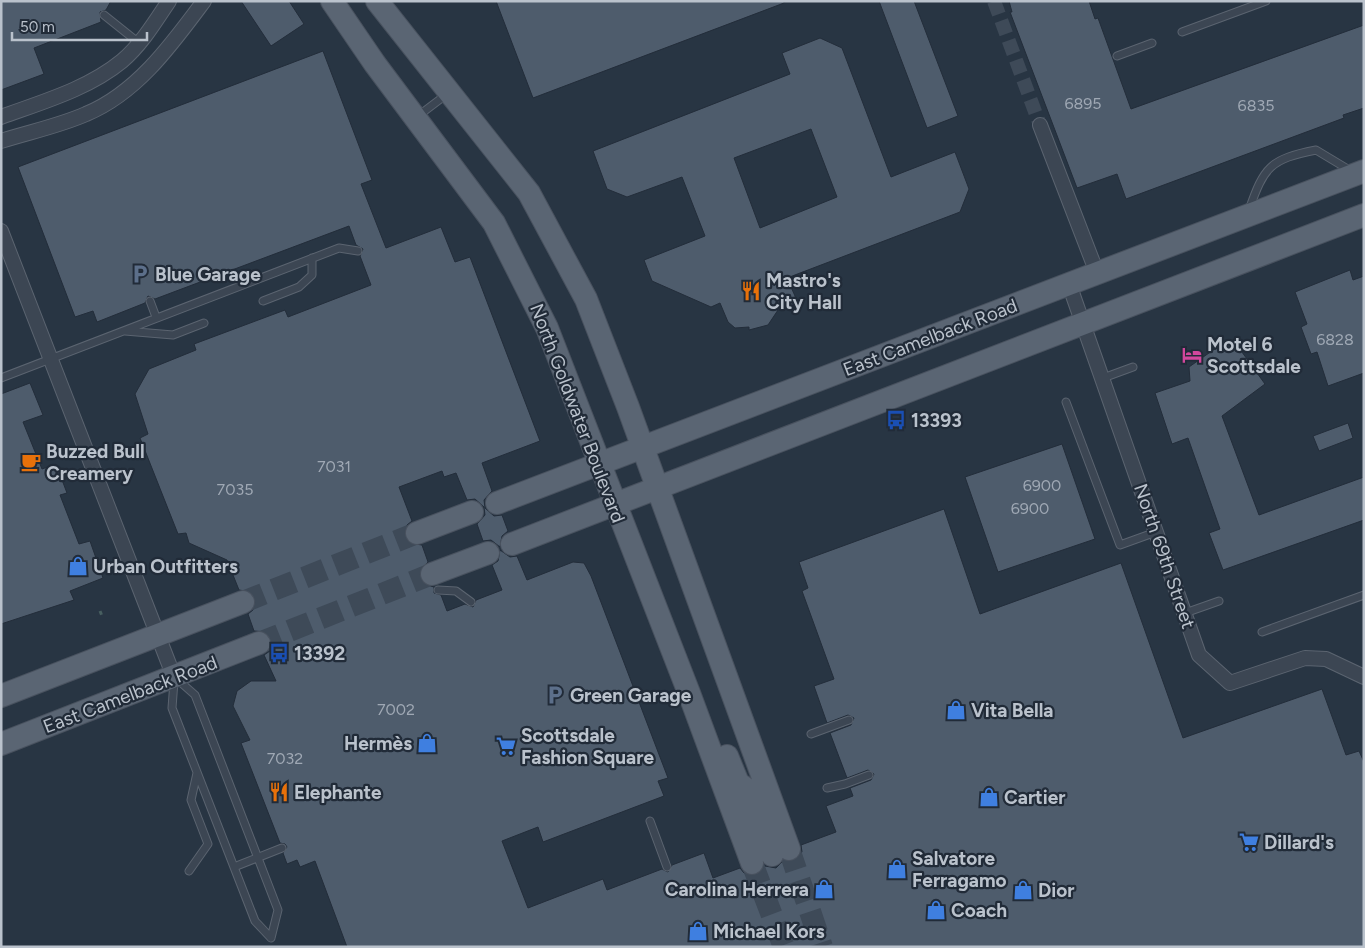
<svg xmlns="http://www.w3.org/2000/svg" width="1365" height="948" font-family="Figtree,sans-serif">
<style>
.building{fill:#4e5c6c;stroke:#232d3a;fill-rule:evenodd}
.lines{fill:none;stroke-linecap:round;stroke-linejoin:round}
.street-tunnel{stroke:#3e4a58;stroke-width:14;stroke-dasharray:14 7;stroke-linecap:butt}
.primary-tunnel{stroke:#3e4a58;stroke-width:22;stroke-dasharray:22 11;stroke-linecap:butt}
.lane-casing{stroke:#5b6470;stroke-width:9}
.street-casing{stroke:#5b6470;stroke-width:16}
.primary-casing{stroke:#49525f;stroke-width:24}
.path{stroke:#485f60;stroke-width:3;stroke-dasharray:4 4;stroke-linecap:butt}
.lane{stroke:#3c4653;stroke-width:7}
.street{stroke:#3c4653;stroke-width:14}
.primary{stroke:#5a6573;stroke-width:22}
.labels{text-anchor:middle;stroke-width:4.5;stroke-linejoin:round;paint-order:stroke}
.number-label{font-size:16px;fill:#9fa8b4}
.poi-label{font-size:19px;font-weight:bold;fill:#bac2cc;stroke:#212b38;text-anchor:start}
.street-label{font-size:19px;fill:#bac2cc;stroke:#212b38}
</style>
<rect width="100%" height="100%" fill="#283543"/>
<path class="building" d="M1,1H111L106,10L100,12L101,22L34,48L44,74L1,90Z
M241,1H289L304,24L271,46Z
M496,1H784V3L533,98Z
M879,1H914L958,116L927,128Z
M1009,1H1089L1095,19L1098,18L1131,109L1364,25V108L1343,115L1344,118L1126,199L1117,174L1077,188L1010,12H1012Z
M820,38L842,48L891,177L955,152L969,189L960,212L787,278L795,296L796,301L793,305L788,308L778,310L768,325L749,330V327L735,328L728,322L720,303L711,307L652,281L644,260L705,236L682,177L627,197L607,189L593,151L790,74L782,53ZM811,129L837,197L760,228L734,158Z
M323,51L372,180L361,184L386,248L441,227L455,262L470,257L540,441L482,463L492,491L484,500L485,508L494,516L502,515L508,531L502,536L500,547L491,540L483,541L477,524L485,515L484,507L475,499L467,500L456,473L444,477L442,471L399,487L412,521L407,525L405,537L409,543L422,545L428,562L419,571L420,579L424,584L434,587V593L441,595L447,611L465,604L473,607L476,600L502,590L492,565L498,561L500,550L510,557L517,556L527,580L573,562L584,563L591,576L668,778L658,781L664,796L543,842L538,827L502,841L528,908L603,879L607,890L662,869L668,872L672,865L704,853L713,878L740,868L744,873L756,875L762,872L765,866L776,868L784,860L794,861L802,852L801,845L836,832L826,806L853,796L850,788L871,780L874,774L868,770L847,778L830,733L851,725L854,718L848,715L827,723L814,686L834,679L802,591L808,588L799,562L944,509L980,614L1121,563L1183,738L1322,689L1346,755L1359,751L1364,762V947H347L315,861L300,867L297,860L287,864L283,853L287,847L285,844L280,843L241,743L250,740L233,706L237,691L251,681H276L264,655L270,651L271,639L267,632L254,631L248,614L253,610L255,598L251,592L239,590L227,560L189,543L186,533L178,534L140,438L148,434L135,394L149,369L196,350L194,344L285,310L288,317L371,285L360,256L363,249L356,245L349,226L155,299L148,296L145,303L97,322L93,311L75,317L18,167Z
M1350,270L1353,280L1364,276V373L1328,386L1317,352L1311,354L1301,327L1307,324L1295,292Z
M1226,341L1227,345L1234,341L1265,384L1222,416L1259,515L1364,477V520L1223,570L1209,533L1220,529L1188,438L1172,444L1155,393L1190,381L1189,367Z
M30,383L43,415L23,422L42,469L56,464L67,493L60,495L79,544L90,541L103,578L70,591L74,600L1,624V394Z
M1348,423L1353,438L1319,451L1313,436Z
M1062,444L1095,539L998,572L965,477Z"/>
<g class="lines">
<path class="street-tunnel" d="M994,1L1040,125"/>
<path class="primary-tunnel" d="M243,602L417,533
M259,643L432,574
M789,849L822,947
M752,863L784,947"/>
<defs>
<path id="lane" d="M104,15L139,43
M1182,32L1266,1
M1117,56L1152,43
M418,116L447,94
M1249,210C1264,167 1270,159 1316,150L1351,171
M150,301L156,317
M263,301L299,287L312,275V258
M125,331L173,335L204,323
M1,378L339,248L358,251
M1103,378L1133,367
M1066,402L1120,545L1156,532
M438,590L456,591L471,602
M1185,613L1219,601
M1262,632L1364,595
M178,680L195,695L278,910L271,938
M174,681L172,708L255,921L271,938
M811,734L849,720
M827,788L845,784L869,775
M650,821L667,867
M234,867L282,848
M189,871L208,844L191,800L197,773"/>
<path id="street" d="M1,117C42,102 88,89 122,61C141,45 155,22 169,1
M1040,125L1097,273
M1,141C29,132 59,126 86,114C137,93 172,44 204,1
M1,231L174,677
M1069,284L1199,655L1230,683L1305,658L1326,659L1364,677"/>
<path id="primary" d="M332,1L375,64L494,223L547,328L689,693L752,863
M377,1L529,193L586,299L628,407L789,849
M497,503L1364,171
M417,533L472,512
M512,544L1364,215
M432,574L488,553
M1,696L243,602
M1,744L259,643
M727,756L738,783L774,809
M732,797C761,816 761,823 772,855"/>
</defs>
<use href="#lane" class="lane-casing"/>
<use href="#street" class="street-casing"/>
<use href="#primary" class="primary-casing"/>
<path class="path" d="M100,611L102,616"/>
<use href="#lane" class="lane"/>
<use href="#street" class="street"/>
<use href="#primary" class="primary"/>
</g>
<defs>
<symbol id="parking-bare" viewBox="-9 -9 18 18"><path d="M-3.5-5.5H1a3.5 3.5 0 0 1 0 7H-1V5.5H-3.5ZM-1-3.4V-.6H.8a1.4 1.4 0 0 0 0-2.8Z" fill="#5c6f8a" stroke="#212b38" stroke-width="2.5" paint-order="stroke"/></symbol>
<symbol id="restaurant-bare" viewBox="-9 -9 18 18"><path d="M-5-6h1v4h1v-4h1v4h1v-4h1v5L-1.5 .5V6h-2V.5L-5-1ZM5-6V6H3V1.5H1.5Q1.5-4 5-6Z" fill="#e8710a" stroke="#212b38" stroke-width="2.5" paint-order="stroke"/></symbol>
<symbol id="hotel-bare" viewBox="-9 -9 18 18"><path d="M-6-4.5h1.5V1H6V5H4.5V3h-9V5H-6ZM-4 0a1.8 1.8 0 1 1 3.6 0ZM.5 0V-2.5h3Q6-2.5 6 0Z" fill="#d1479c" stroke="#212b38" stroke-width="2.5" paint-order="stroke"/></symbol>
<symbol id="bus-bare" viewBox="-9 -9 18 18"><path d="M-5-6H5V4H4V6H2V4H-2V6H-4V4H-5ZM-3.5-4V0h7V-4ZM-3.5 1.2v1.5H-2V1.2ZM2 1.2v1.5H3.5V1.2Z" fill="#1a4fb4" stroke="#212b38" stroke-width="2.5" paint-order="stroke"/></symbol>
<symbol id="cafe-bare" viewBox="-9 -9 18 18"><path d="M-5.5-4.5H6V0H3Q3 3.5 0 3.5H-2.5Q-5.5 3.5-5.5 0ZM3-3.2v2h1.7v-2ZM-6 4.5H4V6H-6Z" fill="#e8710a" stroke="#212b38" stroke-width="2.5" paint-order="stroke"/></symbol>
<symbol id="shop-bare" viewBox="-9 -9 18 18"><path d="M-5-2.5h2.3a2.7 3.5 0 0 1 5.4 0H5L5.5 6h-11ZM-1.5-2.5h3a1.5 2.3 0 0 0-3 0Z" fill="#3f7fe0" stroke="#212b38" stroke-width="2.5" paint-order="stroke"/></symbol>
<symbol id="supermarket-bare" viewBox="-9 -9 18 18"><path d="M-6-5.5h2.5l.6 2H6L4.5 2H-2.5L-4.4-4H-6ZM-1.5 3.2a1.3 1.3 0 1 0 .1 0ZM3 3.2a1.3 1.3 0 1 0 .1 0Z" fill="#3f7fe0" stroke="#212b38" stroke-width="2.5" paint-order="stroke"/></symbol>
</defs>
<g fill-rule="evenodd">
<use href="#parking-bare" x="126" y="260" width="28" height="28"/>
<use href="#restaurant-bare" x="737" y="277" width="28" height="28"/>
<use href="#hotel-bare" x="1178" y="341" width="28" height="28"/>
<use href="#bus-bare" x="882" y="406" width="28" height="28"/>
<use href="#cafe-bare" x="17" y="448" width="28" height="28"/>
<use href="#shop-bare" x="64" y="552" width="28" height="28"/>
<use href="#bus-bare" x="265" y="639" width="28" height="28"/>
<use href="#parking-bare" x="541" y="681" width="28" height="28"/>
<use href="#shop-bare" x="942" y="696" width="28" height="28"/>
<use href="#shop-bare" x="413" y="729" width="28" height="28"/>
<use href="#supermarket-bare" x="492" y="732" width="28" height="28"/>
<use href="#restaurant-bare" x="265" y="778" width="28" height="28"/>
<use href="#shop-bare" x="975" y="783" width="28" height="28"/>
<use href="#supermarket-bare" x="1235" y="828" width="28" height="28"/>
<use href="#shop-bare" x="883" y="855" width="28" height="28"/>
<use href="#shop-bare" x="810" y="875" width="28" height="28"/>
<use href="#shop-bare" x="1009" y="876" width="28" height="28"/>
<use href="#shop-bare" x="922" y="896" width="28" height="28"/>
<use href="#shop-bare" x="684" y="917" width="28" height="28"/>
</g>
<g class="labels">
<g class="number-label">
<text x="1083" y="109">6895</text>
<text x="1256" y="111">6835</text>
<text x="1335" y="345">6828</text>
<text x="334" y="472">7031</text>
<text x="1042" y="491">6900</text>
<text x="235" y="495">7035</text>
<text x="1030" y="514">6900</text>
<text x="396" y="715">7002</text>
<text x="285" y="764">7032</text>
</g>
<g class="poi-label">
<text x="155" y="281">Blue Garage</text>
<text x="766" y="287">Mastro's<tspan x="766" dy="22">City Hall</tspan></text>
<text x="1207" y="351">Motel 6<tspan x="1207" dy="22">Scottsdale</tspan></text>
<text x="911" y="427">13393</text>
<text x="46" y="458">Buzzed Bull<tspan x="46" dy="22">Creamery</tspan></text>
<text x="93" y="573">Urban Outfitters</text>
<text x="294" y="660">13392</text>
<text x="570" y="702">Green Garage</text>
<text x="971" y="717">Vita Bella</text>
<text x="521" y="742">Scottsdale<tspan x="521" dy="22">Fashion Square</tspan></text>
<text x="412" y="750" text-anchor="end">Hermès</text>
<text x="294" y="799">Elephante</text>
<text x="1004" y="804">Cartier</text>
<text x="1264" y="849">Dillard's</text>
<text x="912" y="865">Salvatore<tspan x="912" dy="22">Ferragamo</tspan></text>
<text x="809" y="896" text-anchor="end">Carolina Herrera</text>
<text x="1038" y="897">Dior</text>
<text x="951" y="917">Coach</text>
<text x="713" y="938">Michael Kors</text>
</g>
<g class="street-label">
<text transform="translate(930 337) rotate(-21)" y="7">East Camelback Road</text>
<text transform="translate(578 413) rotate(69)" y="7">North Goldwater Boulevard</text>
<text transform="translate(1165 556) rotate(71)" y="7">North 69th Street</text>
<text transform="translate(130 694) rotate(-21)" y="7">East Camelback Road</text>
</g>
</g>
<rect width="1365" height="948" fill="none" stroke="#bac2cc" stroke-width="5"/>
<path d="M12 32v8h135v-8" fill="none" stroke="#bac2cc" stroke-width="2.5"/>
<text x="20" y="32" font-size="15" fill="#bac2cc" stroke="#212b38" stroke-width="4" paint-order="stroke">50 m</text>
</svg>
